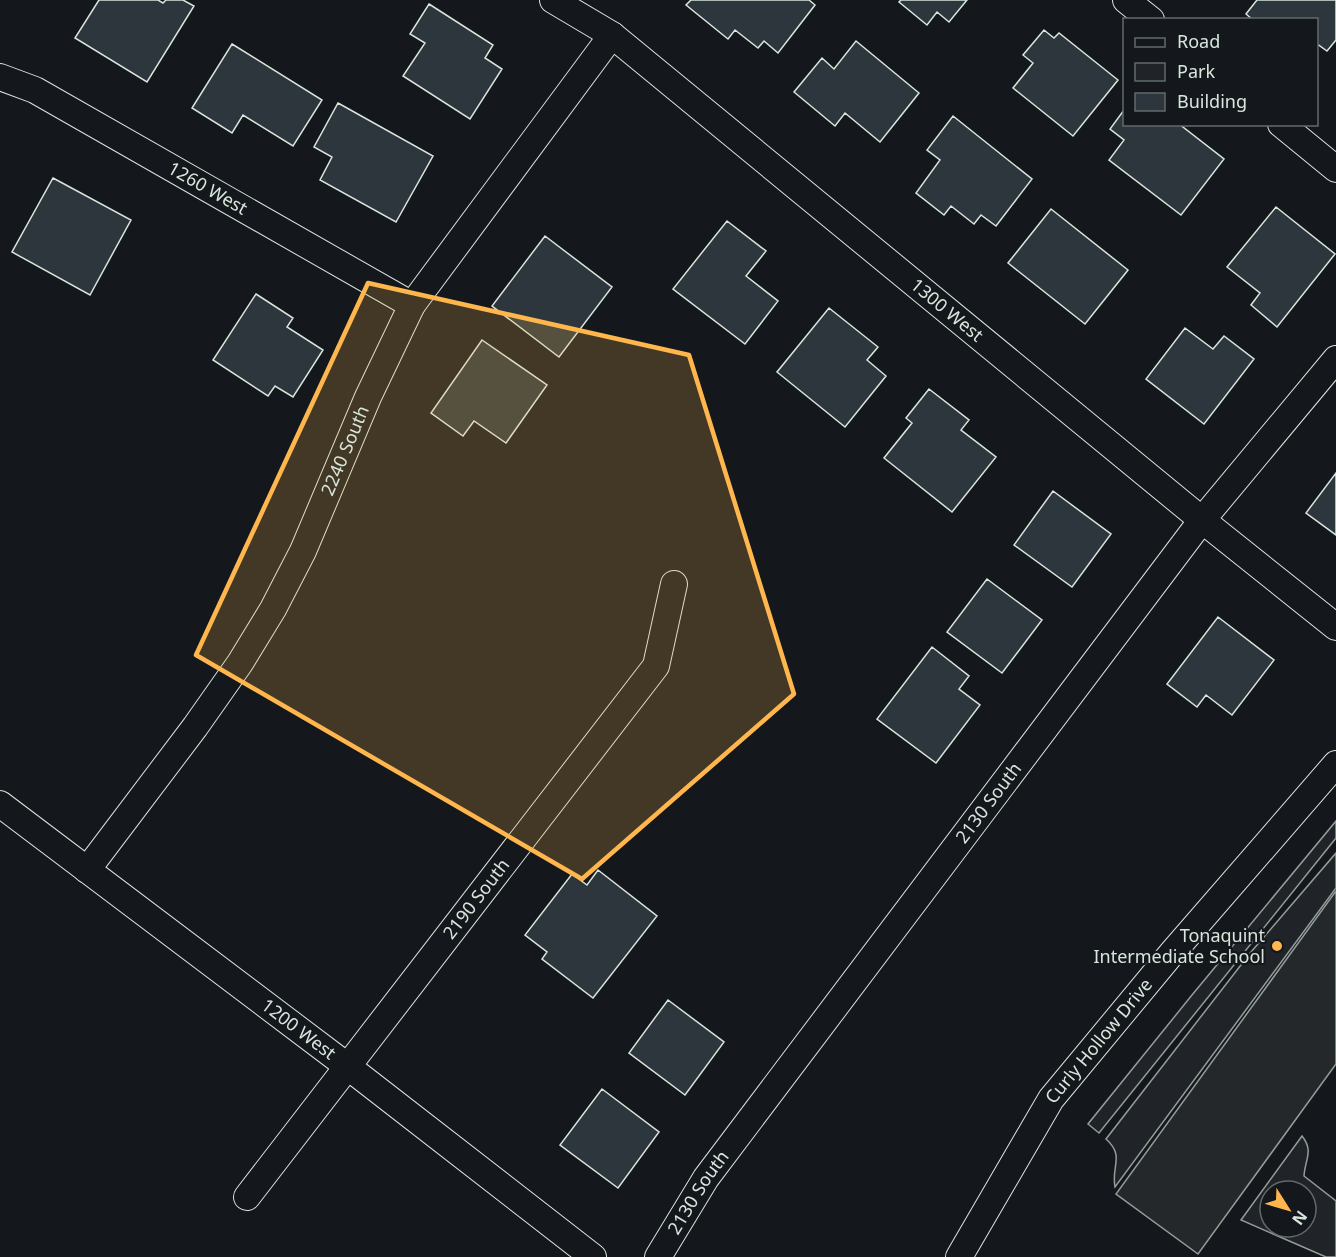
<svg xmlns="http://www.w3.org/2000/svg" width="1336" height="1257" font-family="'Noto Sans',sans-serif">
<style>
.green{fill:#202428;stroke:#939e99;stroke-width:1.5;fill-rule:evenodd}
.parking{fill:#24282b;stroke:#939e99;stroke-width:1.5}
.building{fill:#2c363c;stroke:#d8e6dc;stroke-width:1.5}
.lines{fill:none;stroke-linecap:round;stroke-linejoin:round}
.minor-casing{stroke:#d8e6dc;stroke-width:28}
.minor{stroke:#14181c;stroke-width:26}
.marked{fill:#ffb74d;fill-opacity:0.2;stroke:#ffb74d;stroke-width:4.5;stroke-linejoin:round}
.poi-dot{fill:#ffb74d;stroke:#14181c;stroke-width:2}
.labels{text-anchor:middle;stroke-width:4.5;stroke-linejoin:round;paint-order:stroke}
.street-label{font-size:18px;fill:#d8e6dc;stroke:#14181c}
.poi-label{font-size:18px;fill:#d8e6dc;stroke:#14181c;text-anchor:end}
</style>
<rect width="100%" height="100%" fill="#14181c"/>
<path class="green" d="M1336,821V838L1099,1133L1088,1124L1192,995Z
M1336,853V888L1115,1187C1111,1166 1125,1156 1106,1139L1251,952Z
M1302,1136C1314,1151 1305,1159 1304,1176L1336,1201V1257H1326L1241,1220ZM1270,1191H1306V1227H1270Z"/>
<path class="parking" d="M1336,891V1064L1198,1254L1116,1194Z"/>
<path class="building" d="M99,0H158L163,3L166,0H183L194,6L147,82L75,38Z
M691,0H809L815,5L778,53L764,41L758,48L735,30L728,39L686,5Z
M901,0H967L949,22L937,12L927,25L899,2Z
M1257,0H1336V40L1327,51L1316,43V20H1253L1246,14Z
M429,4L493,45L485,58L502,69L470,119L403,76L425,43L410,34Z
M1044,30L1054,38L1059,33L1118,80L1073,136L1013,88L1033,63L1023,55Z
M856,41L919,93L880,142L845,113L835,126L794,92L822,58L834,69Z
M232,44L322,100L293,146L243,115L232,133L192,108Z
M338,103L433,156L396,222L320,180L332,157L314,147Z
M1124,110V124H1179L1224,159L1181,215L1109,160L1124,140L1110,129Z
M953,116L1032,179L996,226L981,215L974,224L951,206L944,215L916,193L940,160L927,150Z
M53,178L131,220L90,295L12,252Z
M1276,207L1335,254L1277,327L1251,305L1260,293L1227,267Z
M1051,209L1128,270L1085,324L1008,263Z
M727,221L766,251L746,276L778,301L745,344L673,289Z
M545,236L612,287L559,357L492,306Z
M256,294L293,318L287,327L323,350L293,397L275,386L268,396L213,360Z
M829,308L878,347L867,360L886,376L845,427L777,372Z
M1185,328L1213,349L1224,336L1254,359L1204,424L1146,379Z
M482,340L547,385L506,443L474,421L463,436L431,413Z
M929,389L969,420L961,430L996,457L952,512L884,458L912,423L906,418Z
M1336,473V535L1306,513Z
M1053,491L1111,534L1072,587L1014,545Z
M987,579L1042,620L1002,673L947,632Z
M1218,617L1274,660L1232,715L1206,695L1197,707L1167,684Z
M932,647L969,676L959,689L980,705L936,763L877,719Z
M598,870L657,916L593,998L542,959L547,952L525,935L572,874L587,885Z
M668,1000L724,1042L685,1095L629,1053Z
M602,1089L659,1132L618,1188L560,1145Z"/>
<g class="lines">
<defs>
<g id="minor">
<path id="s1" d="M553,0L612,35L1202,520L1336,627"/>
<path d="M1126,0L1151,20"/>
<path id="s2" d="M0,77L35,90L412,305"/>
<path d="M1281,124L1336,169"/>
<path id="s3" d="M0,804L347,1066L593,1257"/>
<path id="s4" d="M87,870L195,727L240,663L273,609L303,551L368,397L412,305L612,35"/>
<path id="s5" d="M247,1197L656,666L674,584"/>
<path id="s6" d="M658,1257L706,1178L1202,520L1336,359"/>
<path id="s7" d="M959,1257L1051,1099L1172,953L1336,764"/>
</g>
</defs>
<use href="#minor" class="minor-casing"/>
<use href="#minor" class="minor"/>
</g>
<path class="marked" d="M368,283L689,355L794,694L582,879L196,655Z"/>
<circle class="poi-dot" cx="1277" cy="946" r="6"/>
<g class="labels">
<g class="street-label">
<text dy="6" stroke="none"><textPath href="#s2" startOffset="236">1260 West</textPath></text>
<text dy="6" stroke="none"><textPath href="#s1" startOffset="502">1300 West</textPath></text>
<text dy="6" stroke="none"><textPath href="#s4" startOffset="495">2240 South</textPath></text>
<text dy="6" stroke="none"><textPath href="#s6" startOffset="562">2130 South</textPath></text>
<text dy="6" stroke="none"><textPath href="#s5" startOffset="376">2190 South</textPath></text>
<text dy="6" stroke="none"><textPath href="#s3" startOffset="374">1200 West</textPath></text>
<text dy="6" stroke="none"><textPath href="#s7" startOffset="258">Curly Hollow Drive</textPath></text>
<text dy="6" stroke="none"><textPath href="#s6" startOffset="76">2130 South</textPath></text>
</g>
<g class="poi-label">
<text x="1265" y="942">Tonaquint<tspan x="1265" dy="21">Intermediate School</tspan></text>
</g>
</g>
<rect x="1123" y="18" width="195" height="108" fill="#14181c" stroke="#626a69" stroke-width="1.5"/>
<rect x="1135" y="38" width="30" height="9" fill="#14181c" stroke="#626a69" stroke-width="1.5"/>
<text x="1177" y="48" font-size="18" fill="#d8e6dc">Road</text>
<rect x="1135" y="63" width="30" height="18" fill="#202428" stroke="#626a69" stroke-width="1.5"/>
<text x="1177" y="78" font-size="18" fill="#d8e6dc">Park</text>
<rect x="1135" y="93" width="30" height="18" fill="#2c363c" stroke="#626a69" stroke-width="1.5"/>
<text x="1177" y="108" font-size="18" fill="#d8e6dc">Building</text>
<g transform="translate(1288 1209) rotate(127)"><circle r="28" fill="#14181c" stroke="#626a69" stroke-width="1.5"/>
<path d="M0-4.5L10 22L0 15L-10 22Z" fill="#ffb74d"/>
<text y="-9" font-size="16" font-weight="bold" text-anchor="middle" fill="#d8e6dc">N</text>
</g>
</svg>
